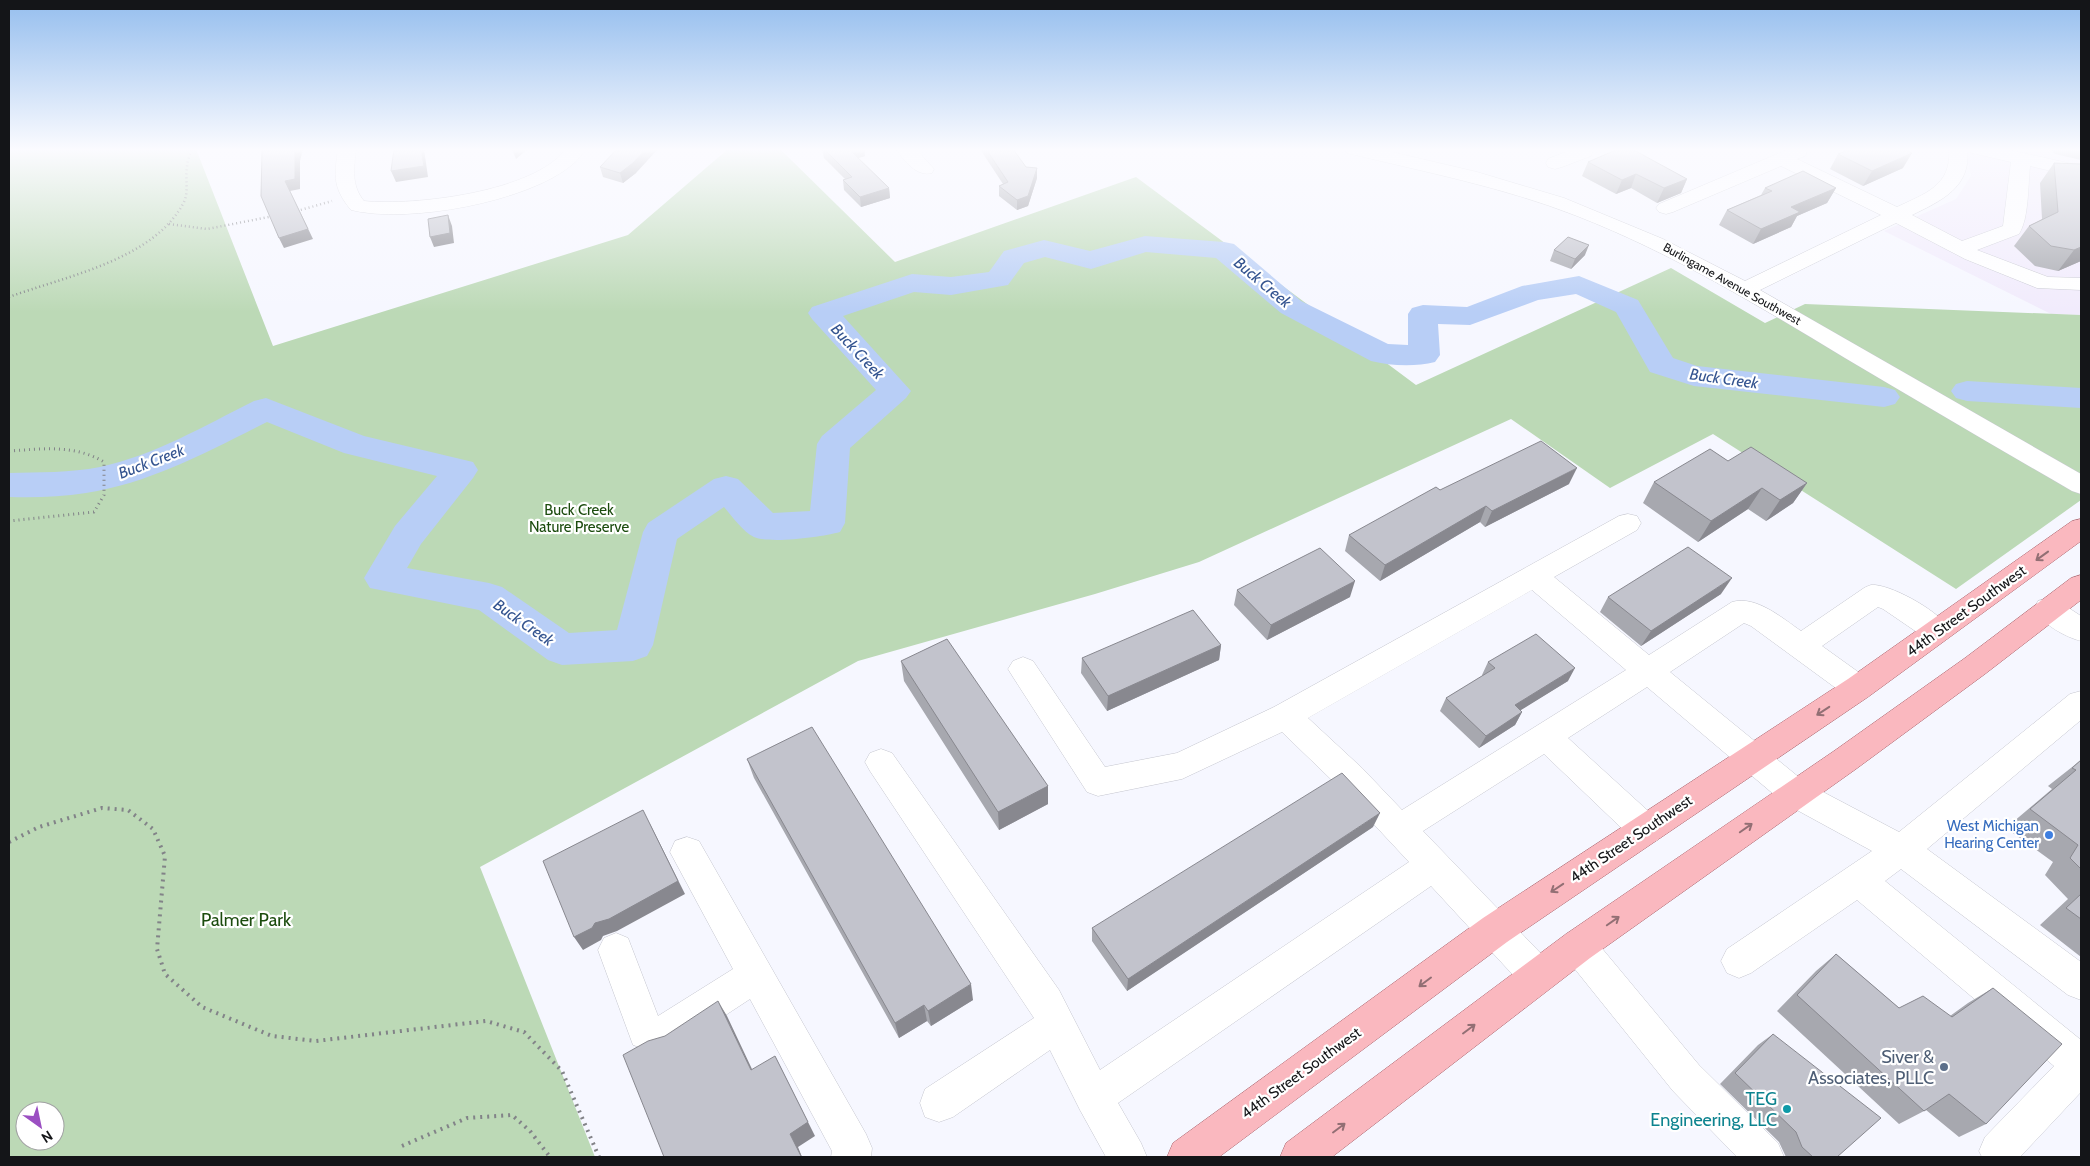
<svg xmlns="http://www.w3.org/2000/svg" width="2090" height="1166" font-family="Cabin,sans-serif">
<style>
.commercial{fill:#f1ebfc}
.green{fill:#bcd9b6;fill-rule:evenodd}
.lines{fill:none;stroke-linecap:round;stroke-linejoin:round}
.river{fill:#b8cef6;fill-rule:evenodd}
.minor-casing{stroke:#c5c6cf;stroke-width:1}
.major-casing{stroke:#a76069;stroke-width:1}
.path-far2{stroke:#828388;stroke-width:2.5;stroke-dasharray:1 3;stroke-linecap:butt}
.path-far1{stroke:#828388;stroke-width:3;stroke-dasharray:1 4;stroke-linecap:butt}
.path{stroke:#828388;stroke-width:4;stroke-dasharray:2 5;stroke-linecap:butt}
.minor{fill:#fff;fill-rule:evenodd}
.major{fill:#fab8bf;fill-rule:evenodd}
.wall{fill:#a7a8af}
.shaded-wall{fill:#88888f}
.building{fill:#c2c3cc;stroke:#88888f}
.oneway{stroke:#926f74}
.shop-dot{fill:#3f7fe0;stroke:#fff;stroke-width:2}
.service-dot{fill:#5c6f8a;stroke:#fff;stroke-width:2}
.culture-dot{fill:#0f9aa8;stroke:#fff;stroke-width:2}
.labels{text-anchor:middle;stroke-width:4.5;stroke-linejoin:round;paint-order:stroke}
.far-street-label{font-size:12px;fill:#141518;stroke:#fff}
.park-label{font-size:15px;fill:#1c4c0e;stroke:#fff}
.street-label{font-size:15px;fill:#141518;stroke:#fff}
.shop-label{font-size:15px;fill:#366cbe;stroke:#fff;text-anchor:end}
.water-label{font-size:16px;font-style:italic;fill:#345490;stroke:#fff}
.near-park-label{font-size:18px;fill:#1c4c0e;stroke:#fff}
.near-service-label{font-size:18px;fill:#4e5e75;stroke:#fff;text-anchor:end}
.near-culture-label{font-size:18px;fill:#0d838f;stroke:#fff;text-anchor:end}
</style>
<rect width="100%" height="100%" fill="#f6f7ff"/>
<path class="commercial" d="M1966,149H2081V315L2051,314L1884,231L1956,199L1971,176Z"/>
<path class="green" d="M9,149H196L273,346L628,235L728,149H780L895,262L1136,177L1416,385L1671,268L1765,323L1805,304L2081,315V500L1956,589L1713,434L1610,488L1511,419L1199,562L1095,594L858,661L480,867L595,1157H9ZM25,1111H55V1141H25Z"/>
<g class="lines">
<path class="river" d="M1145,236L1224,242L1234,244L1301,301L1388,344L1408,345V314L1412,308L1423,305L1467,307L1522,286L1579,276L1638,300L1673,358L1697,366L1884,387L1895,390L1900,397L1895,404L1884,407L1694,386L1650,372L1616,312L1576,294L1538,300L1470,325L1438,324L1440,355L1435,362C1415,367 1391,366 1371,361L1281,313L1216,258L1146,252L1091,269L1045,257L1024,263L1008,285L951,295L914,292L843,316L911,391L906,398L850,448L845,523L840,532C822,537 770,544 754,537C743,532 732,516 724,507L677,539L653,645L647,656L633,661L562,665L548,660L479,610L370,588L364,578L395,526L437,476L344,453L267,422C209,451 151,483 86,493C60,497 34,498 9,497V473C39,472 70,473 100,467C155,455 204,426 254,401L266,398L364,436L473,462L478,470L473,478L421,544L407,568L489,583L502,587L569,633L617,630L643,532L648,523L714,479L726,476L738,479L773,513L810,511L817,444L822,436L876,390L812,319L808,313L812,307L912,274L951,277L989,272L1004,251L1044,240L1090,251Z
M1967,381L2081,388V408L1967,401L1956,398L1951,391L1956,384Z"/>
<defs>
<path id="minor" d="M338,149H356C354,169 351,185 364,201C415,206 534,192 566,149H585C582,154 578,160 573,164C529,202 407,224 351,210C333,188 334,177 338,149Z
M896,149H916L934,169L932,173C917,177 904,161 896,149Z
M1345,149H1379L1477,172L1564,198L1663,239L1745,281L1881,215L1781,166L1673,212L1666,214L1659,212L1656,208L1659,204L1789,149H1805L1807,152L1805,156L1797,159L1897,207C1924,194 1952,186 1949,149H1967C1972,187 1941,201 1912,215L1962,241L2003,226L2011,162L1972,153L1970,149H2005L2081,166V178L2030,166C2028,185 2029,219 2019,234L1977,250L2048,277L2081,278V290L2037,288L1965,259L1896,223L1760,290L2081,474V494L2072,491C1996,447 1921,403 1845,358C1759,306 1672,253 1577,216C1503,187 1425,172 1347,153Z
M1574,149H1593L1591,156L1562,167L1555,169L1548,167L1546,163L1548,159Z
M1628,514L1637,516L1641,523L1637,530L1554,577L1649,655L1732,602C1756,595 1782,618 1801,631L1864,588C1868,586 1872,584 1875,585C1896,587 1942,613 1951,631L1947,639L1937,642L1927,639L1883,609L1878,607L1822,646L1868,679L1873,688L1868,697L1858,700L1848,697L1751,626L1744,623L1670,672L1806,783L1899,832L2070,694L2081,691V720L1927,849L2081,962V1000L2068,995L1901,869L1885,881L2081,1040V1092L2020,1157H1982L1979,1151L1985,1137L2054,1066L1857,900L1751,973L1739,978L1727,973L1721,961L1727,949L1872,851L1784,803L1647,687L1568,738L1658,820L1662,830L1658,840L1646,845L1634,840L1544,754L1423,831L1551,964L1556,976L1551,988L1538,993L1525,988L1431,886L1118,1103L1141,1143L1147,1157H1106L1080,1110L1050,1050L953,1117L939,1122L925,1117L920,1103L925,1089L1034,1018L870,771L865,762L870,753L881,749L892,753L1059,990L1100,1070L1409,862L1340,788L1282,732L1182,779L1098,796L1087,792L1013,677L1008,669L1013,661L1023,657L1033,661L1105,767L1177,753L1274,707L1619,516ZM1532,590L1626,670L1402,810L1362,768L1308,718Z
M2048,598L2058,601L2081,616V641C2065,637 2042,624 2034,609L2038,601Z
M687,837L699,841L866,1134L872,1148L871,1157H831L832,1151L750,999L674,1049L661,1054L633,1045L598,950L604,938L616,933L628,938L658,1016L733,969L670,852L675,841Z
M1578,929L1590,934L1699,1065L1778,1143L1784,1157H1737L1673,1091L1566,958L1560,946L1566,934Z"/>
<path id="major" d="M2081,519V541L1868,697L1507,942L1219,1157H1167L1173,1143L1483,918L1848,679L2072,521Z
M2081,575V600L1985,674L1856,769L1590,958L1332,1157H1280L1286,1143L1566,934L1834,751L1965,658L2071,578Z"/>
</defs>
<use href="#minor" class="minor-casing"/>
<use href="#major" class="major-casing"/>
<path class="path-far2" d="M297,211L332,201
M169,224L207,229L274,216
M9,297C66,276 154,260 184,202C189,191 185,179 187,167C187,161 190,155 192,149"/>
<path class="path-far1" d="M9,451C42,449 74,444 104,462V495L94,512L9,521"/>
<path class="path" d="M9,842L39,827L102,808L128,810L153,829L165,856L157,949L165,974L202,1007L272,1036L316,1041L486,1021L524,1032L562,1071L599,1157
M402,1146L467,1118L512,1115L530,1131L550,1157"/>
<use href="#minor" class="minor"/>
<use href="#major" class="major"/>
</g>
<path class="wall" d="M822,149H864L865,156L858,158L889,188L890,198L861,207L844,190L843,180L845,179L824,158Z
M980,149H1013L1026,167L1037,168V178L1028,206L1017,210L999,196V186L1003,184Z
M2050,149H2081V160L2055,154Z
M1838,154L1903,168L1863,186L1830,169Z
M1588,162L1687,179L1681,193L1657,203L1631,188L1616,194L1582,176Z
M2054,163L2081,261L2058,271L2035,266L2014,246L2029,226L2042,219L2040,183Z
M600,167L636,173L623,183L603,177Z
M1765,188H1836L1827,203L1797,216L1791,227L1753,244L1719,225L1727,210L1761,195Z
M1554,250L1585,255L1571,269L1550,261Z
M1728,461L1807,483L1793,503L1766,521L1748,509L1698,542L1643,503L1654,482Z
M1569,484L1485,527L1480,522L1380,581L1345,551L1349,535L1440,490Z
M1237,590L1350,597L1267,640L1234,605Z
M1721,594L1641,646L1600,612L1608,597Z
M1221,645L1219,660L1107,711L1081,673L1082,658Z
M901,661L1048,786V804L999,830L904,681Z
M1488,662L1568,681L1520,710L1522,712L1515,725L1479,748L1440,711L1446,698L1483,676L1482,675Z
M747,759L973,1000L931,1026L927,1021L899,1038L754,778Z
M2081,760V957L2040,925L2068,899L2045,875L2053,862L2006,828L2052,789L2048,786Z
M1373,827L1127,991L1092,941V928Z
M1836,954L1899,1008L1950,1016L1968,1003L1993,988L1986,1124L1959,1137L1926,1110L1899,1124L1777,1011L1816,971Z
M1773,1034L1837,1157H1786L1779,1142L1720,1084L1758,1045Z"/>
<path class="shaded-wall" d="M295,149H303L300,161V189L290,191L313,239L284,248L279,238L285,181Z
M421,149H424L428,177L396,182L391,171Z
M512,149H528L516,159Z
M646,149H658L636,173L623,183L620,173Z
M851,149H864L865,156L851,160L850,150Z
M1912,153L1903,168L1863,186L1872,171Z
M1037,168V178L1028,206L1017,210V200Z
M1636,174L1631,188L1616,194L1622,180Z
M1687,179L1681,193L1657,203L1664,188Z
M889,188L890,198L861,207L860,197Z
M1836,188L1827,203L1797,216L1791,227L1753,244L1761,229L1791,207Z
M448,215L452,226L454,243L434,247L430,237Z
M1589,245L1585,255L1571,269L1575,259Z
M2081,247V261L2058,271L2074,250Z
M1577,468L1569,484L1485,527L1492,511Z
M1807,483L1793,503L1766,521L1780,500Z
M1762,488L1748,509L1698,542L1711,521Z
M1486,506L1480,522L1380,581L1385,565Z
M1732,578L1721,594L1641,646L1651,631Z
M1355,581L1350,597L1267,640L1271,625Z
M1221,645L1219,660L1107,711L1108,696Z
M1575,668L1568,681L1508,718L1515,705Z
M1522,712L1515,725L1479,748L1486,736Z
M1048,786V804L999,830L998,812Z
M1380,813L1373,827L1127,991L1128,979Z
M650,824L685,894L617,931L603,936L601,940L583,950L574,937Z
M971,984L973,1000L931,1026L928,1011Z
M718,1001L727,1016L759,1084L751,1070Z
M924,1005L927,1021L899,1038L895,1023Z
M775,1056L815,1136L798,1147L802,1157H800L790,1134Z"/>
<path class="building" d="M263,149H295V179L285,181L308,229L279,238L261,196L262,152Z
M394,149H421L424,166L391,171Z
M617,149H646L633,163L620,173L600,167Z
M824,149H851L850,150L889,188L860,197L843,180L852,177Z
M986,149H1013L1026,167L1037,168L1028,196L1017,200L999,186L1008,182Z
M1618,149H1632L1687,179L1664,188L1636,174L1622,180L1588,162Z
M1850,149H1904L1912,153L1872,171L1838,154Z
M2054,163L2081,164V247L2074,250L2051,246L2029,226L2058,212Z
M1803,171L1836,188L1791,207L1800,212L1761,229L1727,210L1772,191L1765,188Z
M448,215L450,233L430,237L428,219Z
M1568,237L1589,245L1575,259L1554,250Z
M1541,441L1577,468L1492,511L1486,506L1385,565L1349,535L1436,487L1440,490Z
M1751,447L1807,483L1780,500L1762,488L1711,521L1654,482L1710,449L1728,461Z
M1688,547L1732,578L1651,631L1608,597Z
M1320,548L1355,581L1271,625L1237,590Z
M1193,610L1221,645L1108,696L1082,658Z
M1536,634L1575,668L1515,705L1522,712L1486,736L1446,698L1495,668L1488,662Z
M947,639L1048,786L998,812L901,661Z
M812,727L971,984L928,1011L924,1005L895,1023L747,759Z
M2081,760V869L2070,858L2078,845L2030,809L2076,770L2072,768Z
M1342,773L1380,813L1128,979L1092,928Z
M643,810L678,881L609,919L595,923L592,928L574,937L543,861Z
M2081,894V919L2066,908Z
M1836,954L1899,1008L1923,996L1952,1017L1993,988L2062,1044L1986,1124L1949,1094L1924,1111L1797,995Z
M718,1001L751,1070L775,1056L808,1122L790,1134L801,1156L800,1157H664L623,1055L648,1041L665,1036Z
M1773,1034L1881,1118L1837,1157H1813L1802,1147L1796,1132L1735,1073Z"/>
<defs><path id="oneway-shaft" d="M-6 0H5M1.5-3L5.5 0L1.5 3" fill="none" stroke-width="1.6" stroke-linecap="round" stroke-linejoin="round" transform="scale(1.25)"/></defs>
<g class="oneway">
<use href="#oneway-shaft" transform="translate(2042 556) rotate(144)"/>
<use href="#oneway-shaft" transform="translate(1823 711) rotate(147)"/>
<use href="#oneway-shaft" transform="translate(1746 828) rotate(-35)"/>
<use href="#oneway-shaft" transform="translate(1557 888) rotate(146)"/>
<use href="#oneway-shaft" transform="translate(1613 921) rotate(-35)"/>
<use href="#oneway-shaft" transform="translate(1425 982) rotate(143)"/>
<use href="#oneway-shaft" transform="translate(1469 1029) rotate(-37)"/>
<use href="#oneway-shaft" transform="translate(1339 1128) rotate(-37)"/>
</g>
<linearGradient id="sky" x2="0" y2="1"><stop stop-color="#95beee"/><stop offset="0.48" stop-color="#fbfbff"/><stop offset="1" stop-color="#fbfbff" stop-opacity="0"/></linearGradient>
<rect width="2090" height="312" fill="url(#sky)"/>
<circle class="shop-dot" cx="2049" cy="835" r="5"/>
<circle class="service-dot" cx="1944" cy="1067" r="5"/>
<circle class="culture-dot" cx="1787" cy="1109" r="5"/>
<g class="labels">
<g class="far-street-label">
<text transform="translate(1732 284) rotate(29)" y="4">Burlingame Avenue Southwest</text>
</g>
<g class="park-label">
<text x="579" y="515">Buck Creek<tspan x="579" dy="17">Nature Preserve</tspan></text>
</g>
<g class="street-label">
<text transform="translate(1966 611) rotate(-36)" y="5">44th Street Southwest</text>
<text transform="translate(1631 839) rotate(-34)" y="5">44th Street Southwest</text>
<text transform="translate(1301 1073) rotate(-36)" y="5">44th Street Southwest</text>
</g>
<g class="shop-label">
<text x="2039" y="831">West Michigan<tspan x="2039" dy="17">Hearing Center</tspan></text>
</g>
<g class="water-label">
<text transform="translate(1263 282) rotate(40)" y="6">Buck Creek</text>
<text transform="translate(858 351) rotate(47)" y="6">Buck Creek</text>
<text transform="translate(1724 378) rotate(8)" y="6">Buck Creek</text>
<text transform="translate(151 461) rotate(-21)" y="6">Buck Creek</text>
<text transform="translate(524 622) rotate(35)" y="6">Buck Creek</text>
</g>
<g class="near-park-label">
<text x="246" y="926">Palmer Park</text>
</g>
<g class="near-service-label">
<text x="1934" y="1063">Siver &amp;<tspan x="1934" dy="21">Associates, PLLC</tspan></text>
</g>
<g class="near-culture-label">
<text x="1777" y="1105">TEG<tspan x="1777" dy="21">Engineering, LLC</tspan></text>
</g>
</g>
<rect width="2090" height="1166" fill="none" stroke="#141518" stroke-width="20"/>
<g transform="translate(40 1126) rotate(147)"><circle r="24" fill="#ffffff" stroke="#a1a1a3"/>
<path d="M0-4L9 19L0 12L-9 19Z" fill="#9b4fc2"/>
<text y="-8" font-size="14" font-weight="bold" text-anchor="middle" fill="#141518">N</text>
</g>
</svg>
